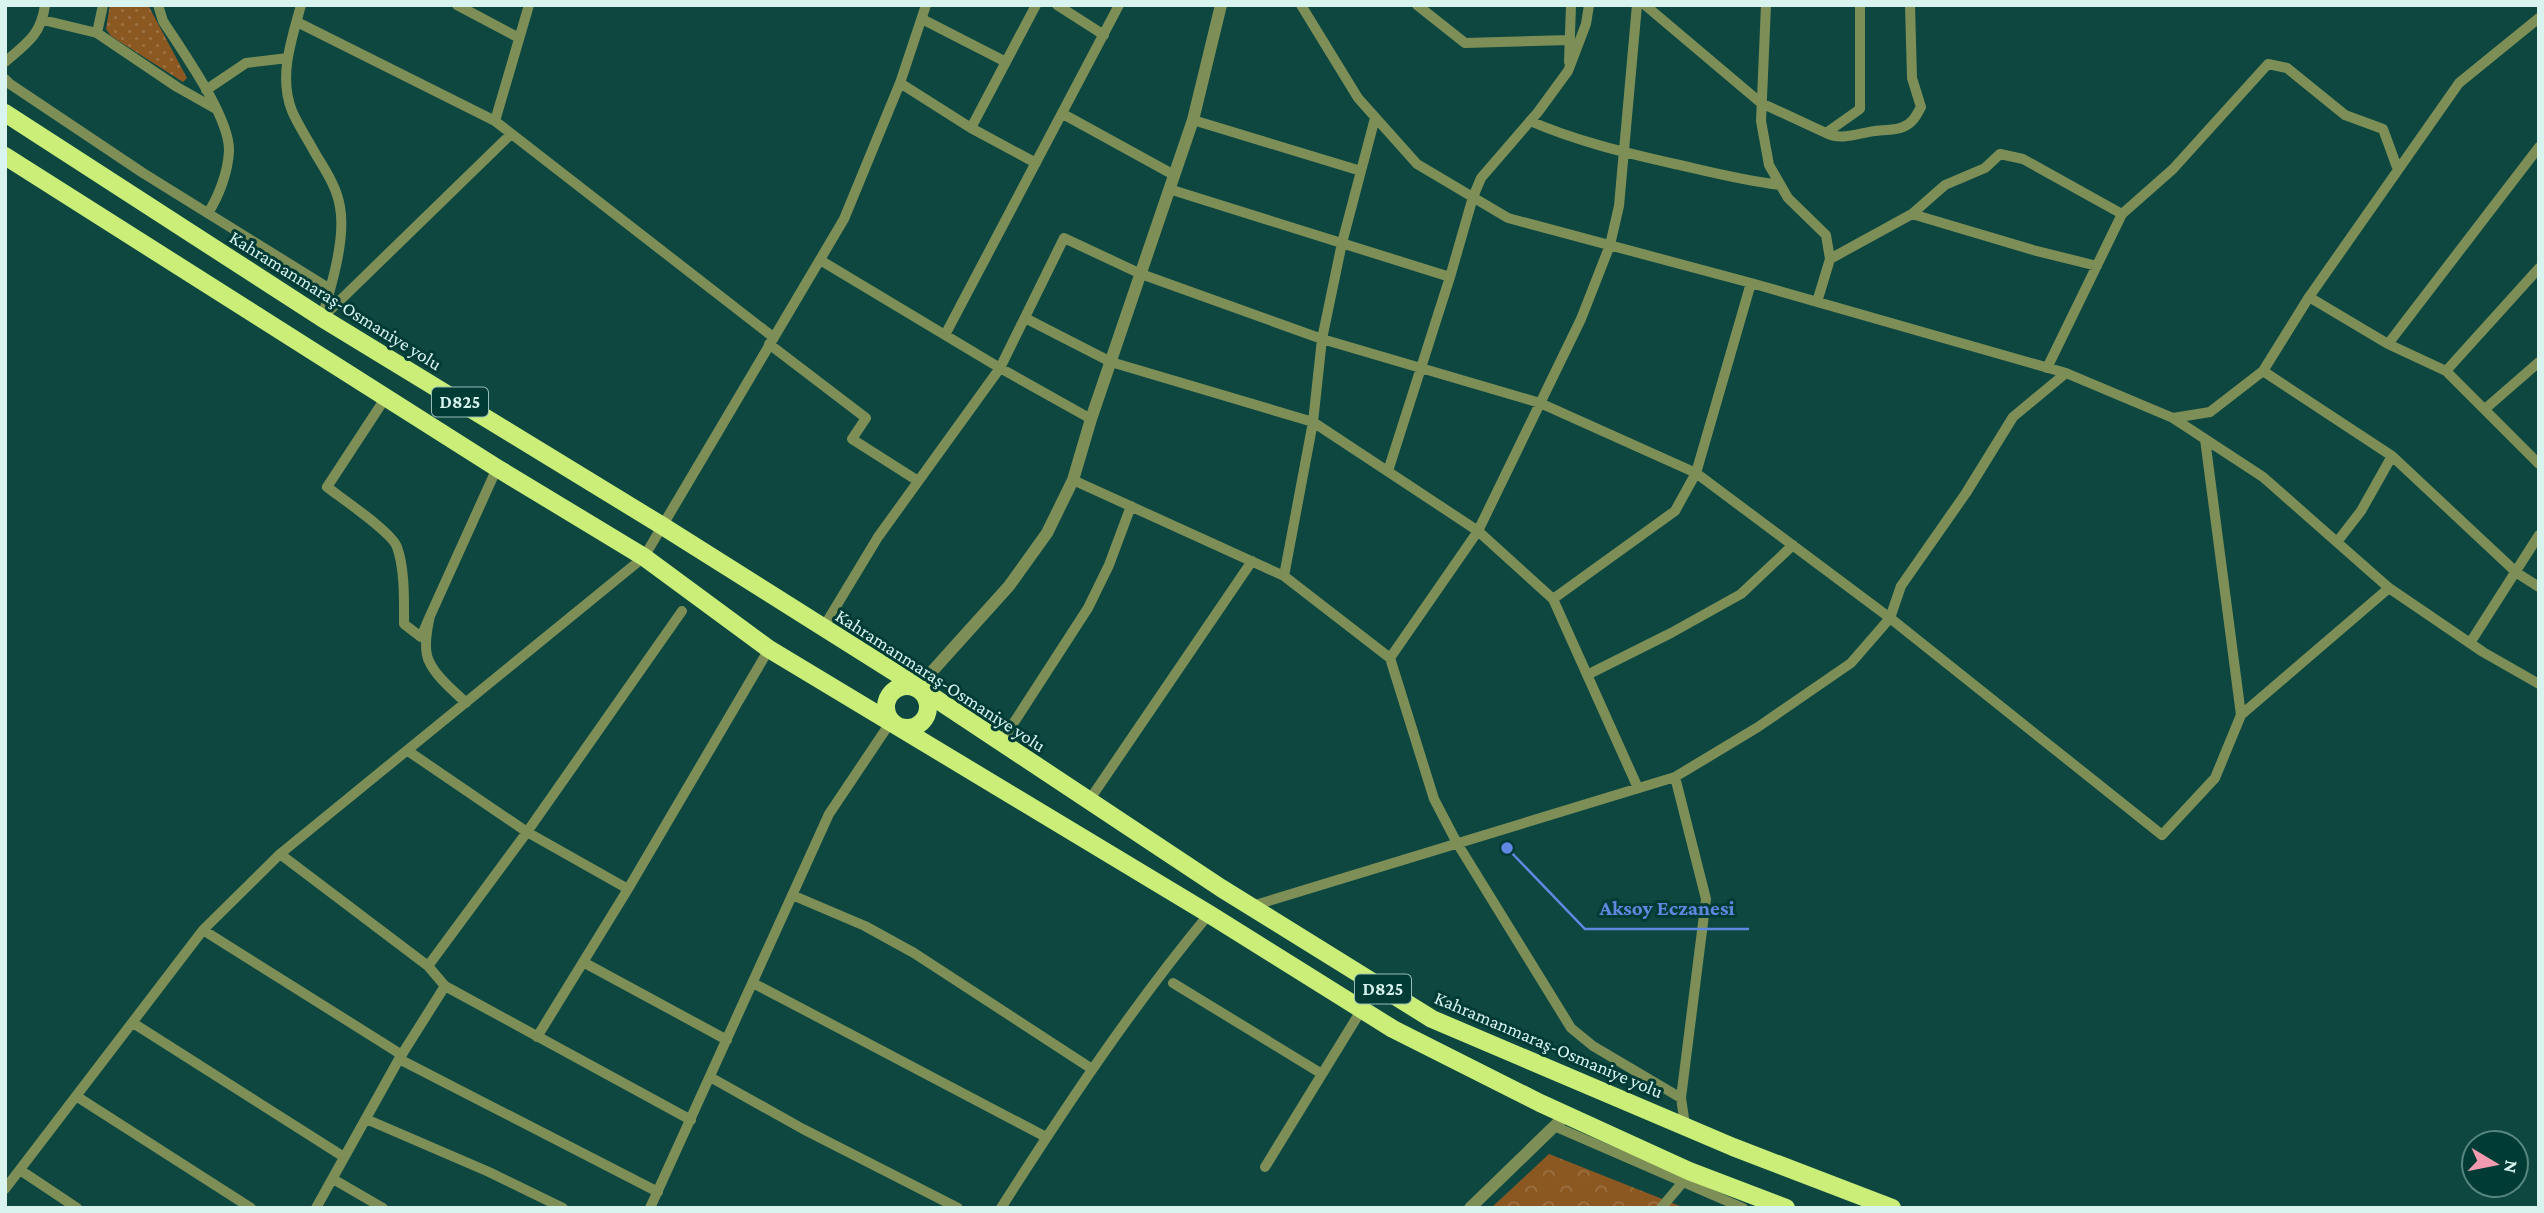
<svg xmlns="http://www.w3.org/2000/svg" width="2544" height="1213" font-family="'Crimson Pro',serif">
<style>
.forest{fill:url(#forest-crowns)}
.park{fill:url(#park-dots)}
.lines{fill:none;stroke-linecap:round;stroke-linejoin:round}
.minor{stroke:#7d8f57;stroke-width:10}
.tertiary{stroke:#7d8f57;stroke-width:12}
.trunk{stroke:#caee78;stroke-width:18}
.labels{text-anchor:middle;stroke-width:6;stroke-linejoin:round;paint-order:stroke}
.shield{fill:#003c35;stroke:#98bdb7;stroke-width:2}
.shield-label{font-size:18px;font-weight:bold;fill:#d9f4ef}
.street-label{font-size:19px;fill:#d9f4ef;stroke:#003c35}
.leader{fill:none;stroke:#5f88e0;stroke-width:2.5}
.callout-dot{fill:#5f88e0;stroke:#003c35;stroke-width:2.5}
.callout-label{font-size:21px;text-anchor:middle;font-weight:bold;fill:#5f88e0;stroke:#003c35;stroke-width:6;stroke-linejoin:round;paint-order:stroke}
</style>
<defs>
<pattern id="forest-crowns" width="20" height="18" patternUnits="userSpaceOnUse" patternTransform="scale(1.75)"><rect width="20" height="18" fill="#8c5822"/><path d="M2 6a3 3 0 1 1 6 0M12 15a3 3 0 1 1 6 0" fill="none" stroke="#9c7142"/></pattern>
<pattern id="park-dots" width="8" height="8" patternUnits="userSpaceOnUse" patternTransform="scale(1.75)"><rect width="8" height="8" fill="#8c5822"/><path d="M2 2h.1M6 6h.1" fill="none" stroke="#9c7142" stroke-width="1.8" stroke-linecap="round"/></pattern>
</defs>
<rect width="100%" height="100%" fill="#0d4740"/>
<path class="forest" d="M1549,1154L1685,1208H1491Z"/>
<path class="park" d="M110,5H148L187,78L183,82L111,36L106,29Z"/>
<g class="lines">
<path class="minor" d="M158,5L163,21C182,51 230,117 229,151C228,172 219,196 208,213
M301,5C292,39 278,76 292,111C298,125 308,140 315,153C325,170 337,187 340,207C346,239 331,287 322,318
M457,5L519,38
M1057,5L1104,35
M1301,5L1358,98L1417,164L1508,218L1751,283L2066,373L2173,418L2263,477L2389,588L2483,652L2539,684
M1417,5L1465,43L1569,40
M1645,5L1761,103L1826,133L1860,109V5
M1766,5L1761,121L1769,165L1788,198L1826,235L1830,259L1817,302
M922,19L1006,62
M43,20L97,33L177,87L216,109
M297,22L495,121L773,337
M97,33L103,5
M5,62C27,43 41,35 45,5
M1569,62L1571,5
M5,79L10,84L143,173L330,289
M900,83L971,128L1036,163
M206,90L246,63L288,58
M1063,114L1174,175
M1193,120L1361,171
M495,121L529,5
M1530,121C1576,141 1626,153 1675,164C1710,172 1744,181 1780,185
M971,128L1036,5
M1826,133C1841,141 1859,133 1875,131C1884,129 1895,131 1903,127C1913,123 1916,116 1921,107L1912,78L1910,5
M1169,189L1450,277
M1912,214L1945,185L1985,168L2000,154L2023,159L2122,214
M1830,259L1912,214L2033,250L2097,266
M820,260L1000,368L1091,419
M2309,297L2388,344L2446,371L2539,464
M324,316L511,134
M1025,318L1111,362L1313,422L1478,531L1553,599L1638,788
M945,335L1119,5
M769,344L866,418L852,439L918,481
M2388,344L2539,147
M2047,368L2122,214L2173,169L2268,64L2287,68L2345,115L2383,129L2398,170
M2263,371L2392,456L2517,573L2539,587
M2446,371L2539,268
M386,397L327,487C341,498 392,532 397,547C405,569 404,601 404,624L421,637L430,616C427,629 423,649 429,661C436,677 454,691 466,703
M2485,409L2539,362
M2173,418L2210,412L2263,371L2309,297L2459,83L2539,18
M2205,439L2241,715
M1388,471L1450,277L1473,197L1481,178L1538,112L1568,71L1586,24L1589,5
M1073,480L1284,576L1390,658L1434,799L1457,843L1571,1028L1593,1046L1681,1098
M2337,542L2361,511L2392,456
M1284,576L1313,422L1322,339L1342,243L1375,118
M1553,599L1675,511L1696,473L1751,283
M430,616L497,468
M823,628L878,537L1000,368L1064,238L1141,274L1322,339L1540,403L1696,473L1890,618L2162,835L2215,778L2241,715L2389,588
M2470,643L2539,535
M1390,658L1478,531L1581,319L1610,245L1619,206L1637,5
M1587,675L1671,633L1741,594L1793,545
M1000,744L1088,608L1109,565L1131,506
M408,751L527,832L628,889
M1675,777L1706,899L1681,1098L1685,1125
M1088,802L1252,561
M280,854L428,966L445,986L691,1120
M792,895L865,926L914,953L1092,1069
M1252,906L1675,777L1758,727L1851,663L1890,618L1901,586L1966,493L2013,417L2066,373
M203,930L402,1055
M583,962L727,1040
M428,966L527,832L682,611
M753,983L1046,1137
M1173,983L1322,1074
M133,1023L344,1157
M537,1037L628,889L769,649
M399,1059L658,1192
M710,1077L803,1129L958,1208
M76,1096L251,1208
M366,1119L489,1172L563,1208
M1554,1126L1743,1208
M1265,1167L1362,1009
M20,1170L77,1208
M333,1179L383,1208
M5,1189L203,930L280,854L644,557L844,219L900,83L926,5
M316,1208L399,1059L445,986
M650,1208L829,814L890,723
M1001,1208C1066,1106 1132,1007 1209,914
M1661,1208L1683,1182"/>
<path class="tertiary" d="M918,687L1009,586L1047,533L1073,480L1091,419L1193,120L1221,5
M1470,1208L1566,1115"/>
<path class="trunk" d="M5,113L322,318L661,525L918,687L1221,888L1432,1019L1733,1147L1892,1208
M5,156L497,468L644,557L769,649L1209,914L1393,1029L1540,1103L1689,1171L1786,1208
M886 707a21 21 0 1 1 42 0a21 21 0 1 1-42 0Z"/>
</g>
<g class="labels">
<g class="shield">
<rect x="432" y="387.5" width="56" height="29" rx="5"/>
<rect x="1355" y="974.5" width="56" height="29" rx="5"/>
</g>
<g class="shield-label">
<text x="460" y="408">D825</text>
<text x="1383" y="995">D825</text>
</g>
<g class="street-label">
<text transform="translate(336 300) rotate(32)" y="7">Kahramanmaraş-Osmaniye yolu</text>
<text transform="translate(941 680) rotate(33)" y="7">Kahramanmaraş-Osmaniye yolu</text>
<text transform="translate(1549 1044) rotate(23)" y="7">Kahramanmaraş-Osmaniye yolu</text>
</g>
</g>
<path class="leader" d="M1507 848L1585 929H1749"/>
<circle class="callout-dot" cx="1507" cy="848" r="7"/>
<g class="callout-label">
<text x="1667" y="915">Aksoy Eczanesi</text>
</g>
<rect width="2544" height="1213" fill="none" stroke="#d9f4ef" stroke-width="14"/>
<g transform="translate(2495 1164) rotate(100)"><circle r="33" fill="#003c35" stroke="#57867f" stroke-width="2"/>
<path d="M0-5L12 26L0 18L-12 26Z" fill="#f29ab0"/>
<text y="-10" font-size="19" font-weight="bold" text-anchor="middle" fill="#d9f4ef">N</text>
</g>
</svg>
